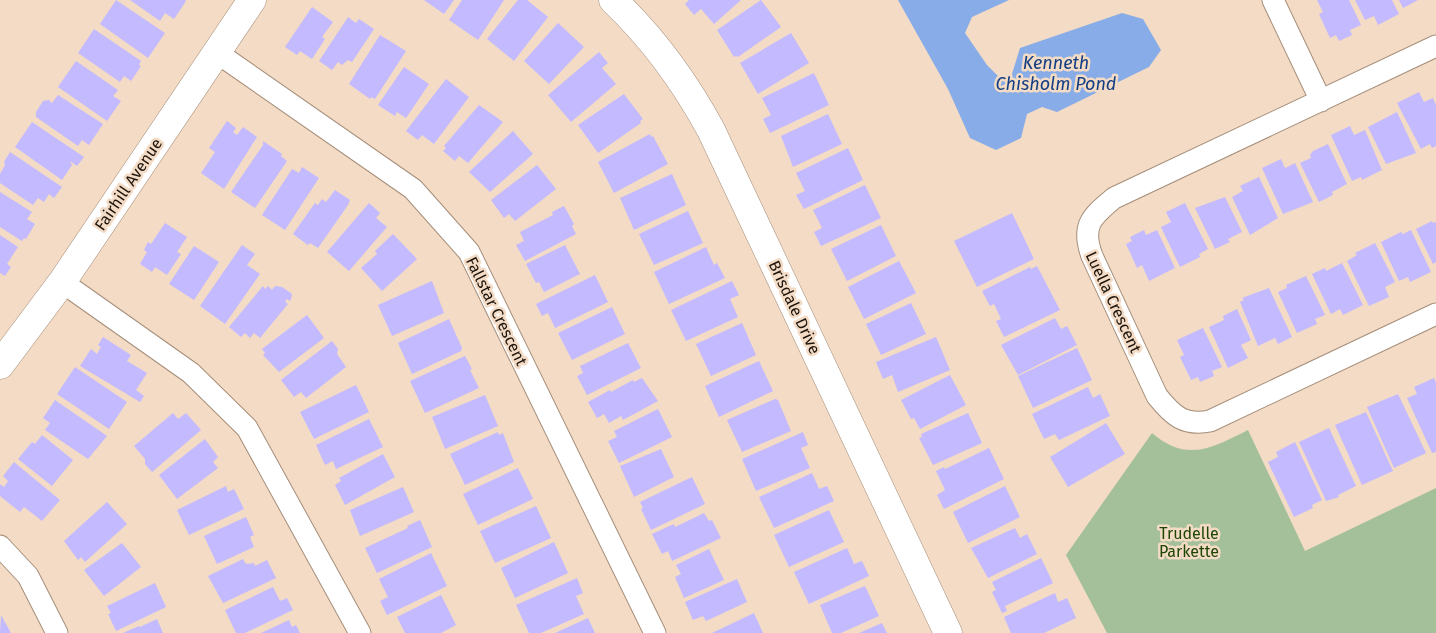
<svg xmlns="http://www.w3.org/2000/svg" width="1436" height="633" font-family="'Fira Sans',sans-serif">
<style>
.green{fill:#a4c09a}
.water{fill:#87ace8}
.building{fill:#c3baff}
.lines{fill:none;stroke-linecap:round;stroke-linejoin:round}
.minor-casing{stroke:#a58e7a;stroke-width:23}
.tertiary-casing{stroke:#a58e7a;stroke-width:29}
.minor{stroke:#fff;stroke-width:21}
.tertiary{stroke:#fff;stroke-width:28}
.labels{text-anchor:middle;stroke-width:5;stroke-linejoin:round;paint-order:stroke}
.street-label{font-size:16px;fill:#1c140c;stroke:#f3dbc5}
.park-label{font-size:16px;fill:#1d4605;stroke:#f3dbc5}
.water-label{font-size:18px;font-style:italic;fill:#123e83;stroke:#f3dbc5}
</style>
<rect width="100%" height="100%" fill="#f3dbc5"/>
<path class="green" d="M1248,430L1305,551L1436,488V633H1107L1066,555L1152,433C1187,463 1212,448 1248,430Z"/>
<path class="water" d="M898,0H1009L972,17L965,33L987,65L1001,79L1012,74L1020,48L1122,13L1143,19L1161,50L1149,67L1057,112L1042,107L1027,114L1021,138L996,150L970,138L948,89Z"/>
<path class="building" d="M116,0L165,33L148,58L100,24Z
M130,0H185L186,1L174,19L165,13L160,21Z
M424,0H454L444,14Z
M462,0H504L478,40L449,20Z
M518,0H527L548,17L514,61L487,39Z
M689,0H741L714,24L701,9L694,15L685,4Z
M761,0L781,27L738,57L736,56L734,57L717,30Z
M1317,0H1349L1361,25L1350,30L1352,35L1339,41L1336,35L1330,38L1319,14L1323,12Z
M1355,0H1392L1399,14L1378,25L1374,16L1365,20Z
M1399,0H1418L1403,8Z
M312,7L333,22L322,37L325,39L312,59L300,51L297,55L285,47Z
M348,17L356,23L359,19L374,29L352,62L348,60L342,65L338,62L332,70L319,61Z
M558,23L584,47L549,84L524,61Z
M94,29L141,61L139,65L141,66L131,81L124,76L120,82L78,53Z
M791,33L809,63L758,94L740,63Z
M380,35L406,51L375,99L371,97L370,99L349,84Z
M599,52L608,63L602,68L616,84L571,122L548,95Z
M76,61L118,90L113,96L121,101L107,121L58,87Z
M404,67L429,84L406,118L397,112L395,116L378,105Z
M814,73L829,105L770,133L763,119L771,115L762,98Z
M446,79L469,97L434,144L422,135L418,140L406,131Z
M1419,92L1424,102L1433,98L1436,105V146L1432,148L1430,144L1421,149L1397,103Z
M624,94L643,119L640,121L641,123L598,153L578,125Z
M58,95L103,124L89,145L82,140L78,146L36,117V112L43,101L49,100L52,103Z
M479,105L503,122L468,163L459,156L455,161L443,151L446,148L444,146Z
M1397,112L1416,153L1386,164L1368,127Z
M828,114L842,144L793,167L781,136Z
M227,121L236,128L233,132L237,135L243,127L257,137L224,189L201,173L215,152L209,148Z
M32,122L84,157L77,166L70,161L72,165L62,180L15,147Z
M1350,126L1354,135L1365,130L1382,170L1362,180L1361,177L1352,181L1331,135Z
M513,131L533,154L490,192L469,172Z
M650,134L651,137L653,136L668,164L614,193L598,162Z
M263,141L282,154L281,156L287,161L255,208L231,192L263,145Z
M1328,144L1347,184L1332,192L1333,195L1319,202L1300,163L1311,158L1310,155L1313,151Z
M848,148L863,180L804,209L796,195L805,191L796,173Z
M10,152L62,187L54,198L49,194L44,202L38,198L33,205L0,183V174L5,165L4,162Z
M1281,159L1285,168L1295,163L1313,202L1283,214L1262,168Z
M537,165L556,189L515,221L509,214L504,218L491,200Z
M302,167L319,178L285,230L262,215L292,169L299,173Z
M672,174L686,205L634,230L620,198Z
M1259,177L1278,218L1250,235L1232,197L1243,191L1240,186Z
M865,185L881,218L821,246L814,232L822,228L813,210Z
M335,190L350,200L348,205L318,248L310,243L308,245L293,234L315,203L318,205L322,199L326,202Z
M0,192L32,212L27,219L35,224L26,239L24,238L22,241L0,227Z
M1225,197L1242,232L1228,239L1230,242L1215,249L1195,208Z
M369,203L380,213L376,218L387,227L349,271L327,252Z
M1185,203L1208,249L1199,254L1200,257L1180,267L1161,227L1171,222L1166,212Z
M564,206L574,224L572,226L576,234L525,261L516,245L524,241L520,232L553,215L552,212Z
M688,211L703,243L654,265L639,234Z
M1012,213L1034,259L977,287L954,241Z
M1432,221L1433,223L1436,222V262L1433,264L1416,229Z
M165,223L187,237L177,252L181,254L167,275L155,267L152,272L140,264L147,252L144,250L148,242L151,244Z
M881,225L896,256L847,281L831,249Z
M1144,230L1146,235L1157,230L1175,268L1149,281L1142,265L1137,268L1126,244L1132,241L1130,237Z
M1411,230L1431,272L1410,282L1408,277L1399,281L1381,242L1401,232L1403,234Z
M393,234L417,259L382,291L361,268L377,254L375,251Z
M0,235L18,247L7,264L11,267L5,276L0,273Z
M1375,243L1395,282L1385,287L1389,297L1369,306L1347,261L1357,255L1355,253Z
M242,245L255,254L247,265L260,274L225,324L200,306Z
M565,245L580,274L544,292L539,282L536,283L526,264Z
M194,246L219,262L194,300L169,284Z
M706,247L714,265L717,263L725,278L669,304L654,272Z
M899,261L916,293L864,319L848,287Z
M1342,263L1363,305L1343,315L1340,309L1331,314L1312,274L1325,268L1326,271Z
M1037,266L1060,310L1004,337L996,321L1001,319L994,304L990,306L982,291L1030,267L1031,269Z
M595,275L608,302L555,328L548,313L542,316L536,304Z
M1306,276L1325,315L1315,319L1317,324L1297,333L1278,292L1287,288L1286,285Z
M432,281L444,313L392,336L378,305Z
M732,281L739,295L730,299L738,317L686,341L671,310Z
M263,286L265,289L268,286L272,290L275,286L282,287L292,294L291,299L290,301L287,299L285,302L288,304L260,338L254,333L250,338L245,333L241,337L229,327Z
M1269,288L1292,337L1278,344L1275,338L1258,346L1240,302L1244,300L1242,298Z
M911,303L926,334L881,355L866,324Z
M612,307L625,334L572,360L558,333Z
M1237,309L1251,340L1241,345L1248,358L1228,368L1209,327L1224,320L1223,316Z
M307,315L324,338L279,372L263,355L265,353L262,349Z
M1055,318L1061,329L1067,326L1077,345L1018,375L1001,345Z
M449,319L462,348L461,351L412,374L398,343Z
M742,323L756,355L711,376L696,344Z
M1203,328L1222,367L1212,371L1214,376L1200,382L1198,377L1191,380L1180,357L1184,355L1177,340Z
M103,337L131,355L127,361L147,373L136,390L144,396L140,402L80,366L91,349L97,354L101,347L98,345Z
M936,337L950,370L898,392L892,375L883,379L876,362Z
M332,341L338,349L337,354L346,367L306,398L301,392L294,397L281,380Z
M628,343L641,368L587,395L577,376L583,373L580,366Z
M1077,348L1092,380L1033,408L1018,376Z
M465,356L472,369L470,370L479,388L425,413L410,381Z
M759,361L773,391L719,417L705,386Z
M75,367L127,402L109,429L57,394Z
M950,375L966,405L920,429L914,418L911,419L901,400Z
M642,378L658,401L623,420L621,416L609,423L604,414L597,418L588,402L610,390L611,392L633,380L634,382Z
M1434,378L1436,383V452L1432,453L1407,398L1417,394L1414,387Z
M356,385L369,412L314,439L300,412Z
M1088,387L1093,398L1100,394L1110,416L1059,440L1055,434L1044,439L1032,414Z
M1398,394L1426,453L1394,468L1367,407Z
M485,395L498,426L445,449L432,417Z
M775,399L778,400L791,431L742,452L727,420Z
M55,400L107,436L88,459L45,430L50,423L43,418Z
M658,409L672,437L619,463L608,441L617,437L614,431Z
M1366,412L1393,471L1362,485L1335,425Z
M173,413L178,419L186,413L201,430L152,472L145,464V459L134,446Z
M968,413L982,443L933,465L919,438L922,437L921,434Z
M369,419L383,447L336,469L333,461L325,465L316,445Z
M1106,423L1125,454L1068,487L1050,457Z
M1329,428L1356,486L1338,495L1339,497L1326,501L1299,442Z
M498,432L499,435L503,433L514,462L465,485L450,454Z
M803,432L808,445L801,448L810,468L756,491L742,459Z
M42,435L73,460L52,486L18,459L32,442L35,444Z
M205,439L218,457L213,462L218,468L177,499L159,475Z
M1295,442L1322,500L1312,505L1313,508L1294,517L1268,462L1278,457L1276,452Z
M989,448L1004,479L944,509L937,495L945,490L936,471L944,467L945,469Z
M661,449L674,477L634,497L620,466Z
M383,454L395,477L345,505L335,485L341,481L339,478Z
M14,462L60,500L42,521L24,507L20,512L0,496V484L4,487L8,481L3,476Z
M518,468L533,499L478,525L463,494Z
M812,473L819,489L827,486L834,501L774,528L759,497Z
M692,477L705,504L651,530L641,509L643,508L640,502Z
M226,486L228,492L234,489L244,509L189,535L177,510Z
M1005,486L1020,517L968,543L953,512Z
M403,487L414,512L360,536L350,510Z
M107,502L127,524L85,562L81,557L78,560L64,541Z
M536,506L551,538L495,563L480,531Z
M829,510L844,542L789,567L774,535Z
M704,513L709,521L712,520L721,538L672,561L668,551L662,554L652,534L674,524L675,527Z
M246,517L254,535L250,537L254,547L217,564L204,536Z
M420,520L432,547L377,573L365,548L408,528L407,526Z
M1015,528L1020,538L1027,534L1037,554L988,578L971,548Z
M554,542L568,573L515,598L501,568Z
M122,543L141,567L104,596L84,570Z
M847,548L854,564L862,561L869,576L809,604L794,572Z
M709,549L724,580L684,598L675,577L681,574L676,565Z
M431,553L447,586L387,615L380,601L388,597L379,579Z
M1041,558L1053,583L1005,606L1007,611L1002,613L992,592L996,590L992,582Z
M243,559L246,564L254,563L255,566L267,560L276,578L223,603L208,576Z
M577,578L583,593L576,596L584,614L541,633H529L516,605Z
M737,579L747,602L706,621L703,616L693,620L685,602Z
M155,583L166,607L116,631L108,614L111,613L107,606Z
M865,586L879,616L841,633H832L820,605Z
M273,587L280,601L287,598L293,610L245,633H236L225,610Z
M1055,593L1058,602L1067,598L1076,618L1044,633H1011L1004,617Z
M441,595L456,625L441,633H405L397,617Z
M754,613L763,633H712Z
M1,615L11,633H0Z
M588,618L595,633H555Z
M157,619L163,633H123L139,626L140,627Z
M289,620L292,627L296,625L300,633H261Z
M882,623L887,633H859Z"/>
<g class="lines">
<defs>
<path id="minor" d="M1273,0L1321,101
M1436,46L1114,198C1091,217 1081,226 1092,256L1157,396C1173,416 1184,426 1210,421L1436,314
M216,52L413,189L469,252L655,633
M62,282L191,373L247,428L360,633
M0,546L28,576L57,633"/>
<path id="tertiary" d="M613,0C653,38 685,82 711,130L948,633
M0,365L62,282L252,0"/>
</defs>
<use href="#minor" class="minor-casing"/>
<use href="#tertiary" class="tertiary-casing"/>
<use href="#minor" class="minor"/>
<use href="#tertiary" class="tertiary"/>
</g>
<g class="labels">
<g class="street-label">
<text transform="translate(128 184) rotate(-56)" y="6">Fairhill Avenue</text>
<text transform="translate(1114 302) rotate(65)" y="6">Luella Crescent</text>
<text transform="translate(795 307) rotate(65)" y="6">Brisdale Drive</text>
<text transform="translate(497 311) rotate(64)" y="6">Fallstar Crescent</text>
</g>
<g class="park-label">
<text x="1189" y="539">Trudelle<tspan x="1189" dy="18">Parkette</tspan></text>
</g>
<g class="water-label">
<text x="1056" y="69">Kenneth<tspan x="1056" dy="21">Chisholm Pond</tspan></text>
</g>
</g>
</svg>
